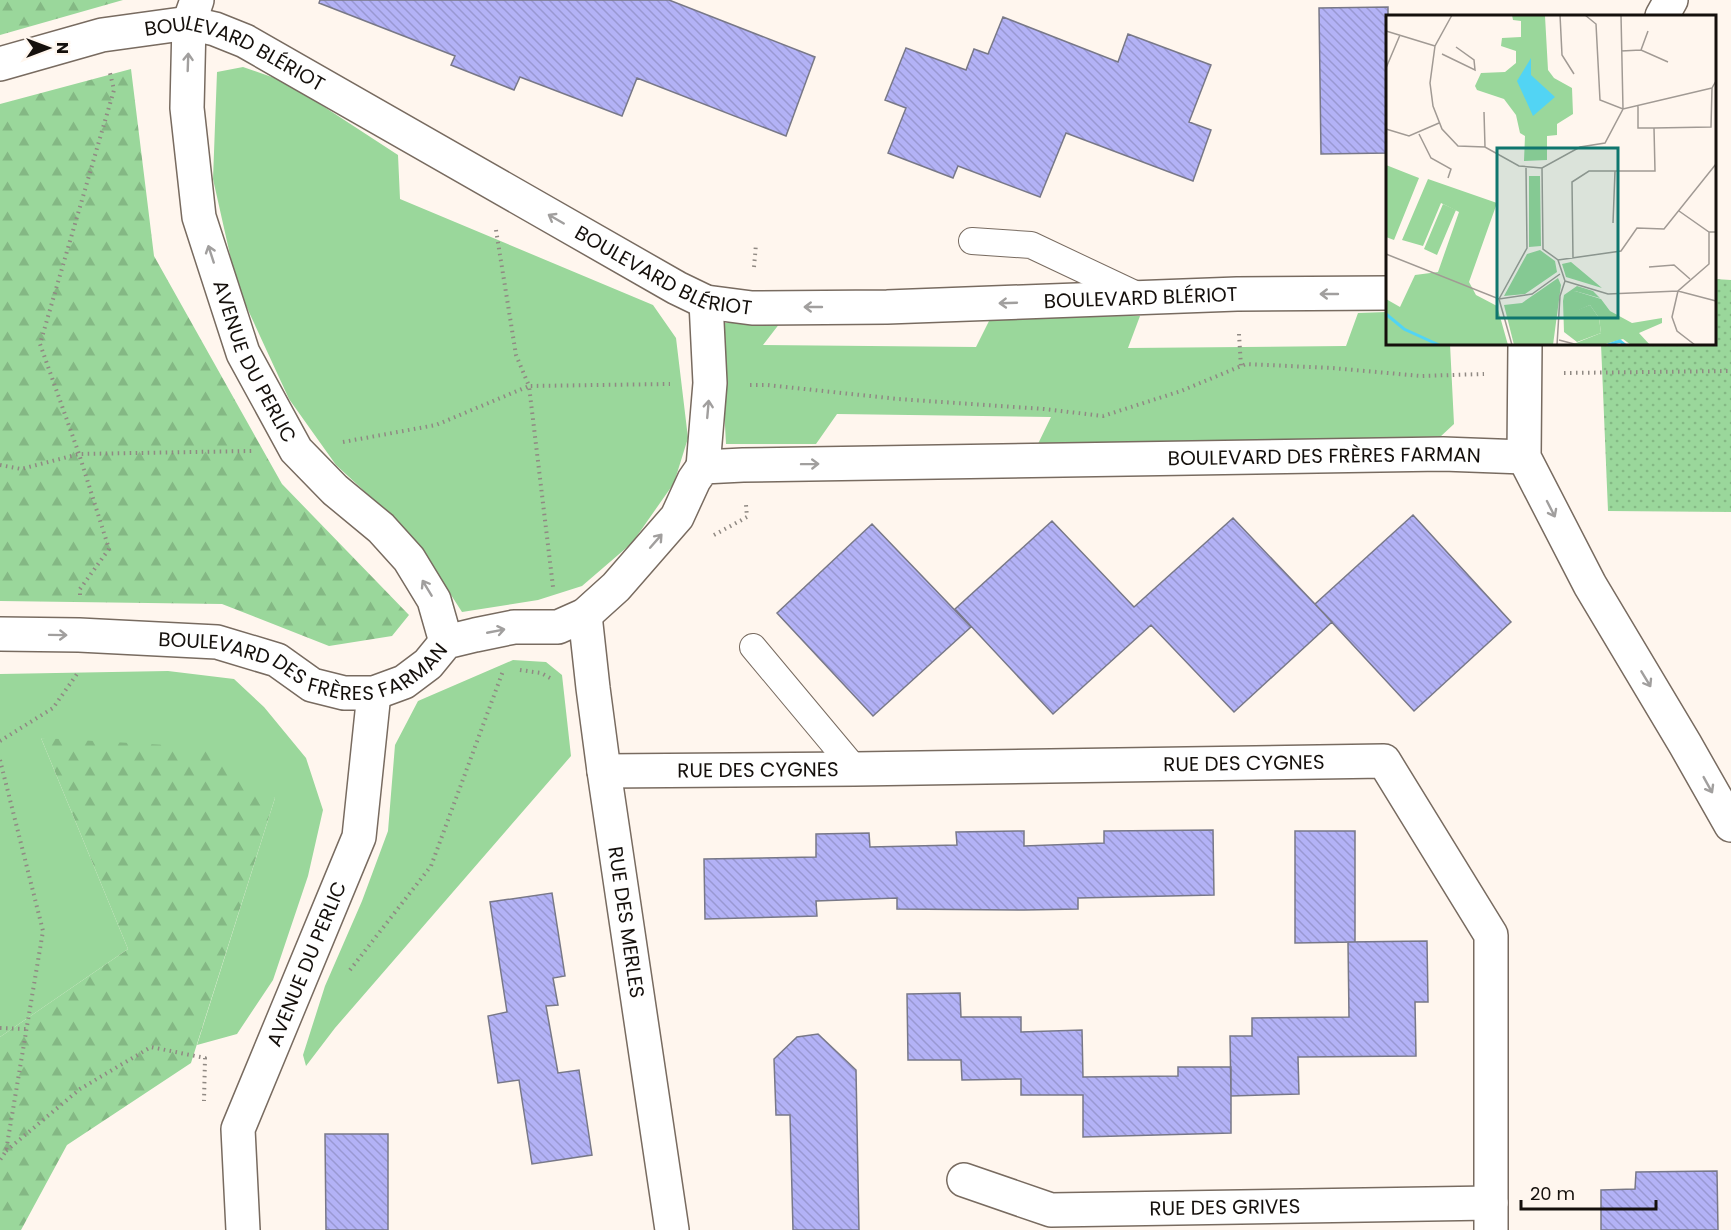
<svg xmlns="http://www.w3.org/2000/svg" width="1731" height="1230" font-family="Poppins,sans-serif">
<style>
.green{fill:#9ad79b}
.forest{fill:url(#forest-firs)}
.park{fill:url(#park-dots)}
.building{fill:url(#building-back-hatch);stroke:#787887;stroke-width:1.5}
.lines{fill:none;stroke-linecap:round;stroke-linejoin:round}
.service-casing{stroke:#786b60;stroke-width:28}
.minor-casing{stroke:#786b60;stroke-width:36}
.tertiary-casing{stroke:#786b60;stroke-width:36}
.path{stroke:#908983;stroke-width:4;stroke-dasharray:1.5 4.5;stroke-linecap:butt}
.service{stroke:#fff;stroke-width:26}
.minor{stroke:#fff;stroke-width:33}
.tertiary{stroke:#fff;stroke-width:33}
.oneway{stroke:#a19f9e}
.labels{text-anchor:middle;stroke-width:6;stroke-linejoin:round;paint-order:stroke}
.street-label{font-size:20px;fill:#15100c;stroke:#fff6ee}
.inset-river{fill:none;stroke:#52d4f4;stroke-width:3}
.inset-road{fill:none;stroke:#a19a94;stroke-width:1.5}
.view{fill:#0f766e;fill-opacity:0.15;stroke:#0f766e;stroke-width:3}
.inset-edge{fill:none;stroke:#15100c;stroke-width:3}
</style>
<defs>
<pattern id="forest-firs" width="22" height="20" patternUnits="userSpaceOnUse" patternTransform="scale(1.5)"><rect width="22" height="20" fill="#9ad79b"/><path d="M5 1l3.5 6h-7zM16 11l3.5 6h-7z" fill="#84b884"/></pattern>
<pattern id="park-dots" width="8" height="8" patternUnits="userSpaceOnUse" patternTransform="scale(1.5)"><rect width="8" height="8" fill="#9ad79b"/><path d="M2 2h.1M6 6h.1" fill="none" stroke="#84b884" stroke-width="1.8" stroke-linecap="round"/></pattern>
<pattern id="building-back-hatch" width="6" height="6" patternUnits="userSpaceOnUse" patternTransform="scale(1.5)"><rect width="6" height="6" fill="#b3b2f6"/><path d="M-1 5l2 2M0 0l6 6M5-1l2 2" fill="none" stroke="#9998d2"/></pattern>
</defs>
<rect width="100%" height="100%" fill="#fff6ee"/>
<path class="green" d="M243,67L286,82L398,155L400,199L653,305L676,338L688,438L674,483L632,543L582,586L538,600L462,612L433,567L400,524L336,465L289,399L237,286L213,179L217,72Z
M1387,312L1388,344H1450L1454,424L1440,437L1036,448L1051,417L837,414L816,444H726L722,369L724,323H780L763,345L976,347L991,317L1140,316L1128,348L1346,346L1358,313Z
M513,660L546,662L562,675L571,756L335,1028L306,1066L303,1055L325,986L362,901L388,831L395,745L418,701Z
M168,671L234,679L264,707L306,758L323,810L308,876L273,980L237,1034L197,1045L275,798L41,738L128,949L0,1037V674Z"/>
<path class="forest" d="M0,0H123L0,35Z
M131,69L154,256L282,484L409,615L392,636L329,646L222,604L0,601V104Z
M41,738L202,747L275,798L191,1063L67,1145L21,1230H0V1037L128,949Z"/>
<path class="park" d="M1715,279L1731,280V512L1608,511L1601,344H1714Z"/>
<path class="building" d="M320,0H669L815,57L786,136L637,78L622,116L520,77L514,90L451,65L455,56L319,3Z
M1388,7V153L1321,154L1319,8Z
M1003,17L1118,62L1128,34L1211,65L1189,122L1211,130L1193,181L1066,133L1040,197L958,166L953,178L888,153L906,108L885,100L906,48L966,70L974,49L988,54Z
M1413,515L1511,622L1414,711L1315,604Z
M1233,518L1332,622L1234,712L1151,625L1053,714L955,609L1052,521L1134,607Z
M872,524L971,627L873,716L777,613Z
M1213,830L1214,895L1078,898V909L1024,910L897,909V898L816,901L817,916L705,919L704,859L816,857V834L869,833L870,847L957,845L956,832L1024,831V846L1104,843V831Z
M1295,831H1355V942L1295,943Z
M552,893L565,976L553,978L558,1005L546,1006L558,1073L579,1070L592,1155L532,1164L519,1080L498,1083L488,1016L507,1012L490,902Z
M1427,941L1428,1002H1415L1416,1056L1298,1057L1299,1094L1231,1096L1230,1036H1252V1018L1349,1017L1348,942Z
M960,993L961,1017H1021V1032L1082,1030L1083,1077L1178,1076V1067H1231V1133L1083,1137V1095H1021V1079L962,1080L961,1060H908L907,994Z
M818,1034L856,1070L859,1230H793L790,1115H776L774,1059L797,1037Z
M325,1134H388V1230H326Z
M1717,1171L1718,1230H1601V1190L1635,1189L1636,1172Z"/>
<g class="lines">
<defs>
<path id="service" d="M972,241L1031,245L1139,296
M753,647L855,769"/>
<g id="minor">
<path id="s1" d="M197,0L189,23L187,108L199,217L243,353L296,450L335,490L381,528L409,559L434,600L446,642"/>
<path id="s2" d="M585,615L593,688L604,771L672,1230"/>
<path id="s3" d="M604,771L855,769L1384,761L1491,935V1230"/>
<path id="s4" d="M964,1180L1051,1210L1491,1203"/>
</g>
<g id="tertiary">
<path d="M1662,16L1671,0"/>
<path id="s5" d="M0,64L102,35L189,23L215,29L245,41L677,288L706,302L752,308L887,307L1237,294L1388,293"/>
<path d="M1525,344L1524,457L1590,585L1685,744L1731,825"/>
<path d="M703,467L710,383L706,302"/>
<path id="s6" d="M0,634L79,635L217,642L277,660L312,685L344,693H374L404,682L428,664L446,642L475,635L514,627H558L585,615L616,587L677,517L694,480L703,467L743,465L1443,454L1524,457"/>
<path id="s7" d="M243,1230L238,1129L359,837L374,693"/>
</g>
</defs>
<use href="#service" class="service-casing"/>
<use href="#minor" class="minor-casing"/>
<use href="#tertiary" class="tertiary-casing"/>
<path class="path" d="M496,230L516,355L529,386L670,384
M754,267L756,244
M1239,334L1241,367
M1564,373L1731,371
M750,385H767L898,399L1044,409L1103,416L1181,391L1246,364L1332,368L1421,376L1484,374
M343,442L436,425L529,386L553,587
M0,465L21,469L79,454L252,451
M714,535L747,517L746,505
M80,595V589L109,549L79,454L40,344L114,90L110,73
M520,670L541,673L550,678
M0,741L53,708L77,674
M0,760L43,931L6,1151L0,1160
M350,970L431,866L503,671
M0,1028L26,1029
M6,1151L80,1089L151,1047L205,1058L204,1101"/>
<use href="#service" class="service"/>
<use href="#minor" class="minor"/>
<use href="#tertiary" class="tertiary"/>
</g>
<defs><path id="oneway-shaft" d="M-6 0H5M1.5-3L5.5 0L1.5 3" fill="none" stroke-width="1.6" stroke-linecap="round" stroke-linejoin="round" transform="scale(1.5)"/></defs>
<g class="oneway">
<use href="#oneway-shaft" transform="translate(188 62) rotate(-88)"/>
<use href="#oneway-shaft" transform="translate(556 219) rotate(-150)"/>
<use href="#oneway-shaft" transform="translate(211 254) rotate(-108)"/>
<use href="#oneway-shaft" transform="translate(1329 294) rotate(180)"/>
<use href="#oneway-shaft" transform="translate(1008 303) rotate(178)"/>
<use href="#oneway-shaft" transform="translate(813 307) rotate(180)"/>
<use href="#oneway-shaft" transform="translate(708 409) rotate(-85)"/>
<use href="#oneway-shaft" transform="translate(810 464) rotate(-1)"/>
<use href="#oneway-shaft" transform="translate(1551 509) rotate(63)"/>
<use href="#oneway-shaft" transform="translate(656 541) rotate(-49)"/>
<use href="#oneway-shaft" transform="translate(427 588) rotate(-121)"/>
<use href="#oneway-shaft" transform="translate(496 631) rotate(-11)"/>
<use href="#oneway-shaft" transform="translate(58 635) rotate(1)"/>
<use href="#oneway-shaft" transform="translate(1646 679) rotate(59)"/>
<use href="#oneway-shaft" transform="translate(1708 785) rotate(61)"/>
</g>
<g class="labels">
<g class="street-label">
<text dy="7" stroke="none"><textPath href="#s5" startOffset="246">BOULEVARD BLÉRIOT</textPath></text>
<text dy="7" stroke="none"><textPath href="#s5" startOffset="732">BOULEVARD BLÉRIOT</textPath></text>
<text dy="7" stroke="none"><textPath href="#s5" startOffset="1218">BOULEVARD BLÉRIOT</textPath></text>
<text dy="7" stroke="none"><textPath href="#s1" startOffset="374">AVENUE DU PERLIC</textPath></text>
<text dy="7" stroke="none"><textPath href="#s6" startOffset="1432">BOULEVARD DES FRÈRES FARMAN</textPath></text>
<text dy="7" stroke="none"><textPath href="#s6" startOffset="315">BOULEVARD DES FRÈRES FARMAN</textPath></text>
<text dy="7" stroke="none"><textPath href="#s3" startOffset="640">RUE DES CYGNES</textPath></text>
<text dy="7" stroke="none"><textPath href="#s3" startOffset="154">RUE DES CYGNES</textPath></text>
<text dy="7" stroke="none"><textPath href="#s2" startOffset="310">RUE DES MERLES</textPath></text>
<text dy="7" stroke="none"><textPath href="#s7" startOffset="280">AVENUE DU PERLIC</textPath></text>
<text dy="7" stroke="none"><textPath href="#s4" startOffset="266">RUE DES GRIVES</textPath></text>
</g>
</g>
<g transform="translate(1386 15)">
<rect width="330" height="330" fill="#fff6ee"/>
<path d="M0,150L33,163L8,225L0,222ZM143,161H154L155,231L143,232ZM57,189L70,195L51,240L38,234ZM154,235L169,246L171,257L139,279L118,281L141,239ZM185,247L216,273L180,262L176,249ZM191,271L207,276L214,283L189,276L184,298L204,290L213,303L215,318L191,327L178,317L177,286L178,280Z" fill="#9ad79b"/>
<path d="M42,164L111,188L83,267L90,280L111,291L122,330H0V284L14,292L29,260L52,257L73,197L55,188L37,231L16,225ZM172,263L175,270L167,330H128L118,290L136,288ZM189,276L215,284L224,296L246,308L276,303V308L253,318L264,330H245L237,324L216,330H185L215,318L213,303L204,290L184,299V283Z" fill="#9ad79b"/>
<path d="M126,0L159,1L162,55L168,63L186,73L187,99L171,109V120L161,121V145L138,146L139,121L134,118L130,100L118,84L91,75L89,71L95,58L119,57L130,48V36L115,31L116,23L135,22V6L127,5Z" fill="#9ad79b"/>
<path d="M145,43V60L169,82L147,101L131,66Z" fill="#52d4f4"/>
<path class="inset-river" d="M0,299L18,314L53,330M222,330L234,326L239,330"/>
<path class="inset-road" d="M66,0L49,31L44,68L47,91L56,114L72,131L99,132L133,151L156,153L194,132L219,128L237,94L235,0M174,0L176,40L188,59M199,0L210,9L214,85L237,94L326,73M0,16L49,31M255,35L262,16M235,36L255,35L282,47M56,39L89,55L88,45L70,32M0,53L14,20M252,91V113H268M98,97L99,132M0,114L23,121L53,108M33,119L45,143L65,154L62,163M156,153L157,234L172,245L179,266L174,281L171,330M293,196L323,217H330M227,208L229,156M0,239L113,284L146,279L174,259M187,243L186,167L203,156H269L268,113L325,112L326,73L330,66M172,245L235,236L251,213L278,214L330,149M263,252L288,250L304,264M179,266L222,279L292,276L330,286M173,325L192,330M126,330L113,284L141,233L140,153M309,330L291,316L286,302L292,276L323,249V217"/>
<path class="view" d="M111,133H232V303H111Z"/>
<rect width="330" height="330" class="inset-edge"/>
</g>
<g transform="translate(48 48) rotate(90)" stroke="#fff6ee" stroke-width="4.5" paint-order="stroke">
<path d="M0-4.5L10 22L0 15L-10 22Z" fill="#15100c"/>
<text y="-9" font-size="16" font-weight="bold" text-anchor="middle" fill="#15100c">N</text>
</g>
<path d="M1521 1200v9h135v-9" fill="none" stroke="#15100c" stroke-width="3"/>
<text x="1530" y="1200" font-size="18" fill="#15100c" stroke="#fff6ee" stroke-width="4.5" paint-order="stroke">20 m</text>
</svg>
